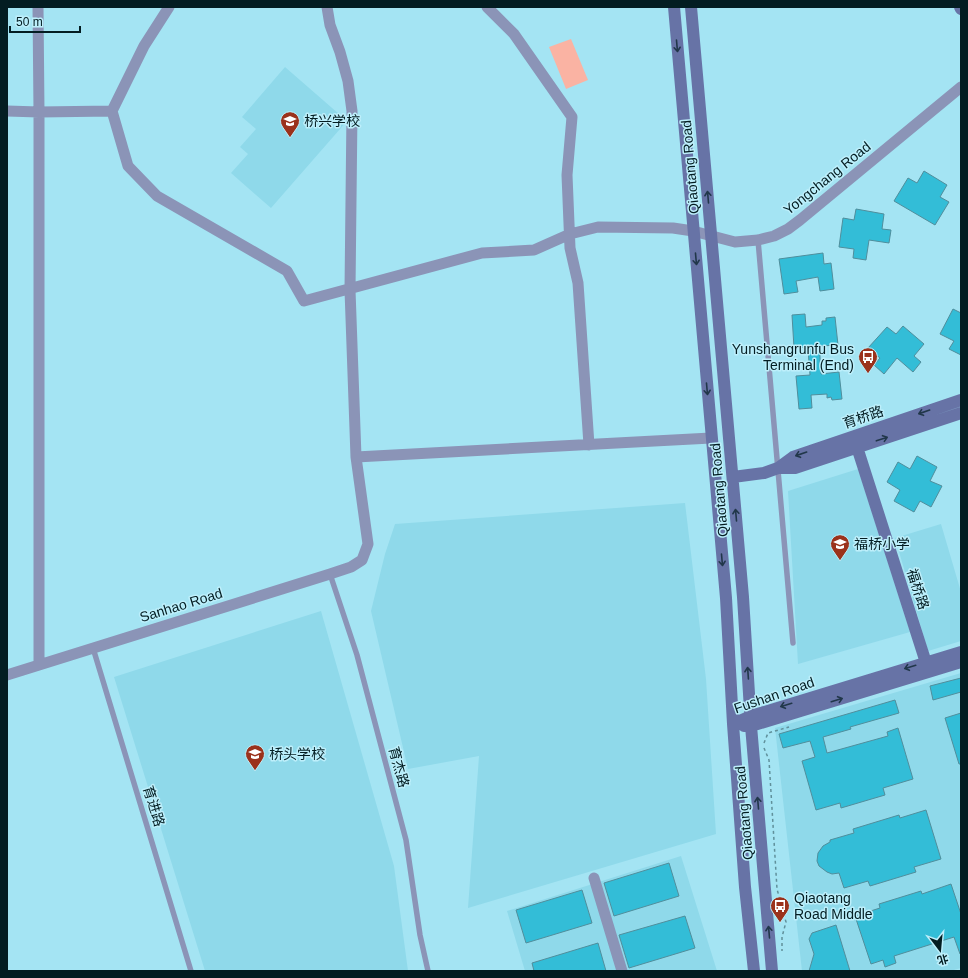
<svg xmlns="http://www.w3.org/2000/svg" width="968" height="978" font-family="Arial,'Noto Sans SC',sans-serif">
<style>
.built{fill:#8fd9ea}
.green{fill:#fab3a3}
.building{fill:#33bdd7;stroke:#508e9c}
.lines{fill:none;stroke-linecap:round;stroke-linejoin:round}
.path{stroke:#60909b;stroke-width:1.5;stroke-dasharray:3 3;stroke-linecap:butt}
.lane{stroke:#8b94b7;stroke-width:5.5}
.street{stroke:#8b94b7;stroke-width:11}
.secondary{stroke:#6773a6;stroke-width:12}
.oneway{stroke:#21374a}
.labels{text-anchor:middle;stroke-width:3;stroke-linejoin:round;paint-order:stroke}
.poi-label{font-size:14px;fill:#031d22;stroke:#bdeffb;text-anchor:start}
.street-label{font-size:14px;fill:#031d22;stroke:#bdeffb}
</style>
<rect width="100%" height="100%" fill="#a4e4f3"/>
<path class="built" d="M285,67L347,121L271,208L231,173L248,154L240,147L256,129L242,117Z
M858,469L910,632L798,664L788,491Z
M685,503L706,679L716,834L468,908L479,756L408,769L371,611L385,554L395,524Z
M941,524L961,592V641L928,651L895,538Z
M321,611L394,866L408,971H205L114,677Z
M961,673V968L950,971H802L775,728Z
M681,856L717,971H525L507,911Z"/>
<path class="green" d="M571,39L588,80L566,89L549,47Z"/>
<path class="building" d="M924,171L947,185L940,197L949,202L935,225L894,201L908,178L917,183Z
M856,209L884,214L882,229L891,230L889,243L869,240L866,260L853,258L854,249L839,247L843,218L854,220Z
M823,253L824,264L831,263L834,289L820,291L818,277L796,281L798,292L784,294L779,259Z
M953,309L961,313V355L949,349L954,341L940,334Z
M805,314L806,327L822,325V321H826V318L835,317L838,345L820,346V357L821,374L839,372L842,399L832,400L831,397L827,398V394L811,395L812,408L799,409L796,376L810,375L809,363L808,347L794,348L792,315Z
M903,326L924,344L914,356L921,362L913,372L897,358L884,374L874,365L880,358L868,348L887,327L896,334Z
M917,456L937,467L930,481L942,486L931,507L920,501L914,512L894,501L900,490L887,482L898,462L910,469Z
M961,678V692L933,700L930,686Z
M895,700L899,713L850,727L851,729L823,737L827,753L888,736L887,732L898,728L913,779L883,788L885,795L841,808L840,803L816,810L802,761L815,757L810,741L783,748L779,734Z
M961,713V764H959L945,718Z
M926,810L941,859L914,867L916,872L870,886L868,881L844,888L839,873L832,874L827,872L819,866L817,861L818,853L823,846L830,842V840L854,833L853,829L899,815L900,818Z
M669,863L679,896L614,916L604,883Z
M951,884L961,914V954H960L954,937L894,956L896,963L885,967L883,960L871,964L855,916L880,908L879,904L921,891L922,894Z
M582,890L592,923L526,943L516,910Z
M685,916L695,948L629,968L619,935Z
M836,925L850,971H809L814,954L809,939L812,933Z
M598,943L606,971H534L532,963Z"/>
<g class="lines">
<path class="path" d="M764,743L768,733L789,727
M764,748L769,760L777,889L786,922L782,937V951"/>
<path class="lane" d="M758,240L793,643
M330,574L357,655L406,840L420,935L428,971
M93,648L191,971"/>
<path class="street" d="M38,7L39,112V664
M487,7L514,34L572,117L567,175L570,248L578,283L589,445
M7,111L39,112L112,111L128,166L157,196L287,271L304,301L482,253L534,250L570,234L598,227L673,228L693,231L735,242L758,240L774,236L788,229L800,220L961,87
M112,111L144,46L169,7
M356,457L711,438
M7,675L330,574L351,567L362,560L368,544L356,457L350,290L352,111L348,81L340,52L330,25L327,7
M594,878L622,971"/>
<path class="secondary" d="M674,7L726,598L733,724L745,887L754,971
M691,7L743,597L751,726L772,971
M960,7L961,9
M857,447L928,669
M778,468H795L961,413
M733,477L764,473L778,468L793,457L961,400
M733,724L751,716L961,652
M744,726H751L961,662"/>
</g>
<defs><path id="oneway-shaft" d="M-6 0H5M1.5-3L5.5 0L1.5 3" fill="none" stroke-width="1.6" stroke-linecap="round" stroke-linejoin="round"/></defs>
<g class="oneway">
<use href="#oneway-shaft" transform="translate(677 46) rotate(85)"/>
<use href="#oneway-shaft" transform="translate(708 197) rotate(-95)"/>
<use href="#oneway-shaft" transform="translate(696 259) rotate(85)"/>
<use href="#oneway-shaft" transform="translate(707 389) rotate(85)"/>
<use href="#oneway-shaft" transform="translate(924 412) rotate(161)"/>
<use href="#oneway-shaft" transform="translate(882 439) rotate(-18)"/>
<use href="#oneway-shaft" transform="translate(801 454) rotate(161)"/>
<use href="#oneway-shaft" transform="translate(736 515) rotate(-95)"/>
<use href="#oneway-shaft" transform="translate(722 560) rotate(85)"/>
<use href="#oneway-shaft" transform="translate(910 667) rotate(163)"/>
<use href="#oneway-shaft" transform="translate(748 673) rotate(-94)"/>
<use href="#oneway-shaft" transform="translate(837 700) rotate(-17)"/>
<use href="#oneway-shaft" transform="translate(786 705) rotate(163)"/>
<use href="#oneway-shaft" transform="translate(758 803) rotate(-95)"/>
<use href="#oneway-shaft" transform="translate(769 932) rotate(-95)"/>
</g>
<defs>
<symbol id="school-pin" viewBox="-11 -11 22 30"><path d="M0 17L-7.5 6A9.5 9.5 0 1 1 7.5 6Z" fill="#9b321c" stroke="#bdeffb"/><path d="M0-5L7-2L0 1L-7-2ZM-4 1L0 2.5L4 1V4Q0 6-4 4Z" fill="#fff"/></symbol>
<symbol id="bus-pin" viewBox="-11 -11 22 30"><path d="M0 17L-7.5 6A9.5 9.5 0 1 1 7.5 6Z" fill="#9b321c" stroke="#bdeffb"/><path d="M-5-6H5V4H4V6H2V4H-2V6H-4V4H-5ZM-3.5-4V0h7V-4ZM-3.5 1.2v1.5H-2V1.2ZM2 1.2v1.5H3.5V1.2Z" fill="#fff"/></symbol>
</defs>
<g fill-rule="evenodd">
<use href="#school-pin" x="279" y="110" width="22" height="30"/>
<use href="#bus-pin" x="857" y="346" width="22" height="30"/>
<use href="#school-pin" x="829" y="533" width="22" height="30"/>
<use href="#school-pin" x="244" y="743" width="22" height="30"/>
<use href="#bus-pin" x="769" y="895" width="22" height="30"/>
</g>
<g class="labels">
<g class="poi-label">
<text x="304" y="126">桥兴学校</text>
<text x="854" y="354" text-anchor="end">Yunshangrunfu Bus<tspan x="854" dy="16">Terminal (End)</tspan></text>
<text x="854" y="549">福桥小学</text>
<text x="269" y="759">桥头学校</text>
<text x="794" y="903">Qiaotang<tspan x="794" dy="16">Road Middle</tspan></text>
</g>
<g class="street-label">
<text transform="translate(690 167) rotate(-95)" y="5">Qiaotang Road</text>
<text transform="translate(827 178) rotate(-39)" y="5">Yongchang Road</text>
<text transform="translate(863 417) rotate(-19)" y="5">育桥路</text>
<text transform="translate(719 490) rotate(-95)" y="5">Qiaotang Road</text>
<text transform="translate(918 589) rotate(72)" y="5">福桥路</text>
<text transform="translate(181 605) rotate(-17)" y="5">Sanhao Road</text>
<text transform="translate(774 695) rotate(-19)" y="5">Fushan Road</text>
<text transform="translate(399 767) rotate(75)" y="5">育杰路</text>
<text transform="translate(154 806) rotate(73)" y="5">育进路</text>
<text transform="translate(744 813) rotate(-95)" y="5">Qiaotang Road</text>
</g>
</g>
<rect width="968" height="978" fill="none" stroke="#031d22" stroke-width="16"/>
<g transform="translate(940 950) rotate(164)" stroke="#bdeffb" stroke-width="3" paint-order="stroke">
<path d="M0-3L7 15L0 10L-7 15Z" fill="#031d22"/>
<text y="-6" font-size="11" font-weight="bold" text-anchor="middle" fill="#031d22">北</text>
</g>
<path d="M10 26v6h70v-6" fill="none" stroke="#031d22" stroke-width="2"/>
<text x="16" y="26" font-size="12" fill="#031d22" stroke="#bdeffb" stroke-width="3" paint-order="stroke">50 m</text>
</svg>
